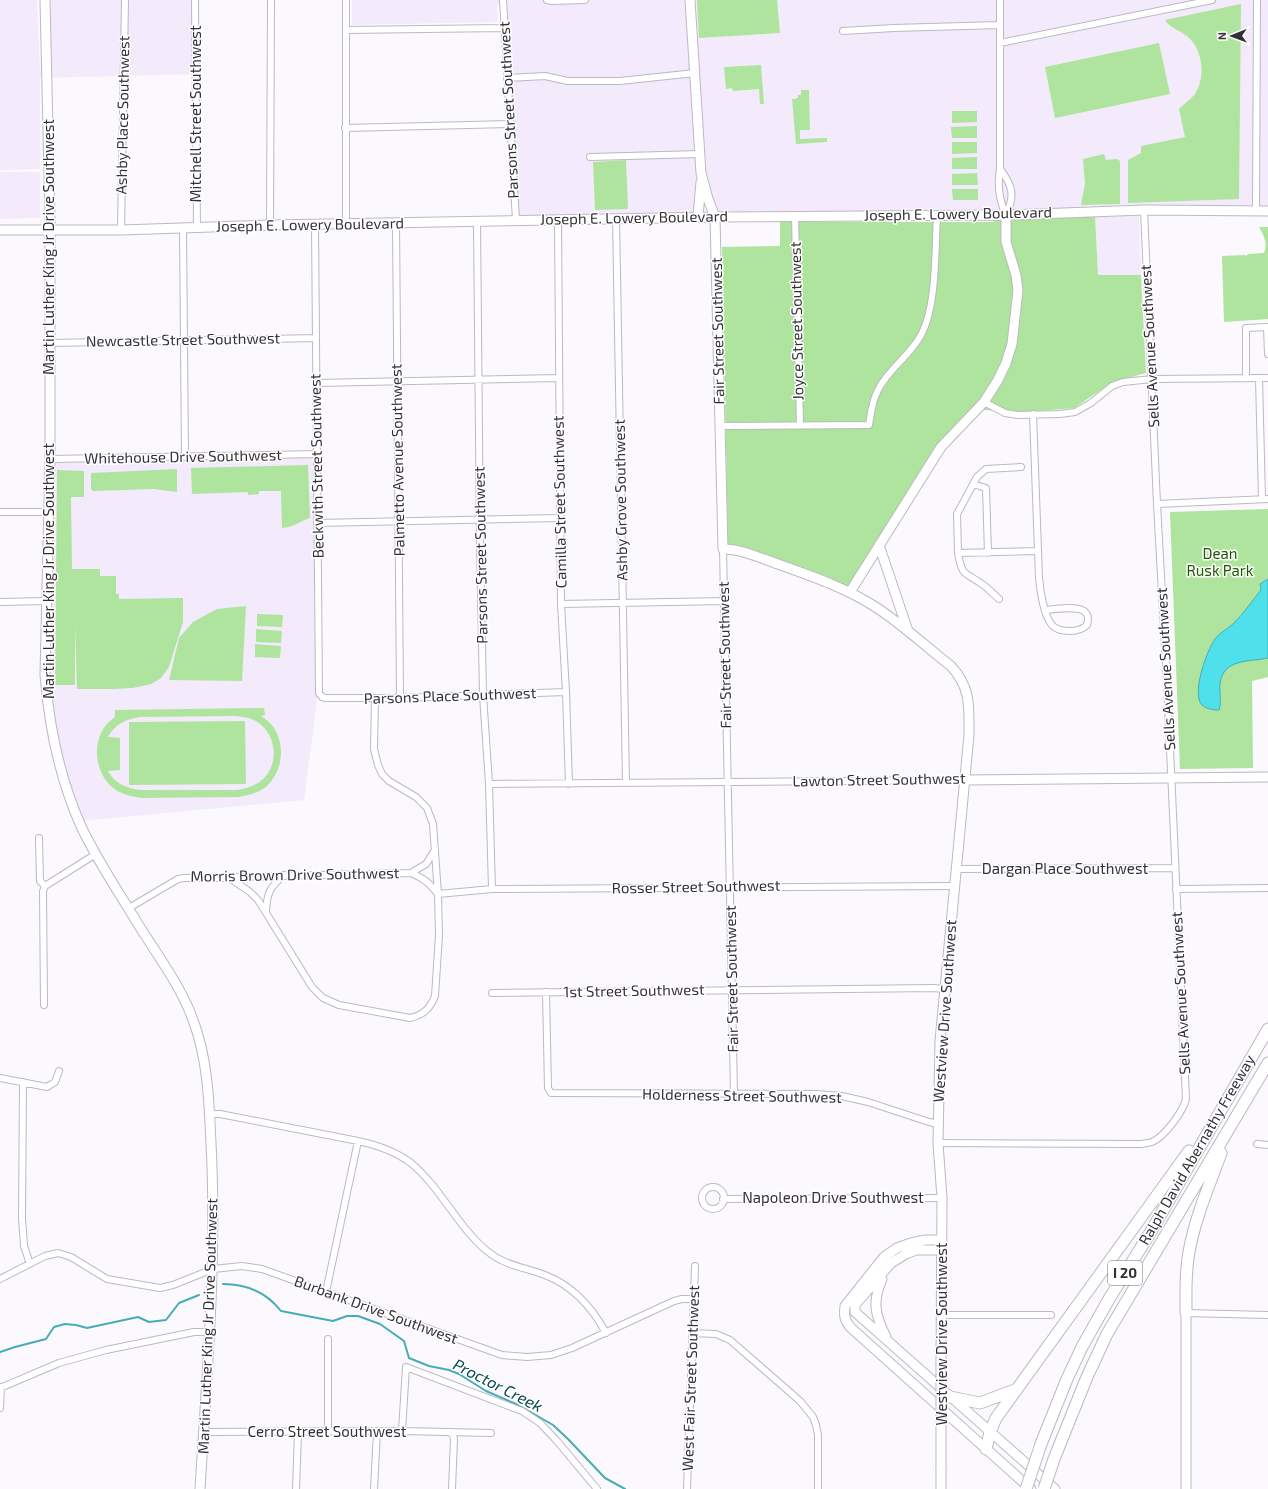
<svg xmlns="http://www.w3.org/2000/svg" width="1268" height="1489" font-family="'Exo 2',sans-serif">
<style>
.built{fill:#f3eafc}
.green{fill:#afe49e;fill-rule:evenodd}
.water{fill:#4fe1eb;stroke:#47acb5}
.lines{fill:none;stroke-linecap:round;stroke-linejoin:round}
.stream{stroke:#47acb5;stroke-width:2}
.street-casing{stroke:#bdb8c2;stroke-width:8}
.secondary-casing{stroke:#bdb8c2;stroke-width:11}
.highway-casing{stroke:#bdb8c2;stroke-width:13}
.street{stroke:#fff;stroke-width:6}
.secondary{stroke:#fff;stroke-width:9}
.highway{stroke:#fff;stroke-width:11}
.secondary-bridge-casing{stroke:#bdb8c2;stroke-width:11;stroke-linecap:butt}
.highway-bridge-casing{stroke:#bdb8c2;stroke-width:13;stroke-linecap:butt}
.secondary-bridge{stroke:#fff;stroke-width:9}
.highway-bridge{stroke:#fff;stroke-width:11}
.labels{text-anchor:middle;stroke-width:3;stroke-linejoin:round;paint-order:stroke}
.shield{fill:#fff;stroke:#716f72;stroke-width:1}
.shield-label{font-size:14px;font-weight:bold;fill:#343136}
.street-label{font-size:15px;fill:#343136;stroke:#fff}
.park-label{font-size:15px;fill:#215604;stroke:#fff}
.water-label{font-size:16px;font-style:italic;fill:#03484c;stroke:#fff}
</style>
<rect width="100%" height="100%" fill="#fbf9fd"/>
<path class="built" d="M0,0H37L40,74L48,0H193L195,74L40,78V169L0,170Z
M352,0H1268V211L715,217L698,155L705,219H517L501,5H497L498,22L352,25Z
M0,172H40V218L0,219Z
M1095,216H1139L1141,275H1098Z
M317,454L318,693L304,800L80,821L64,779L47,702L51,459Z"/>
<path class="green" d="M697,0H779H777L780,33L699,38Z
M1241,4L1239,199L1128,203V160L1141,153V146L1185,137L1179,109C1184,104 1191,99 1195,94C1206,77 1203,49 1187,36C1179,30 1170,28 1165,20Z
M1159,43L1170,94L1055,118L1045,67Z
M761,65L764,104H760L759,89L733,91L732,88L726,89L724,67Z
M801,90H809L810,130H800V139L827,138V142L796,144L792,99H796V98H798V95H801Z
M952,111H977V122L952,123Z
M977,126V138H952L951,127Z
M952,142H977V153L952,154Z
M1104,154L1106,160L1117,159L1120,161V204L1081,205L1085,183L1083,159Z
M977,157V169H952V158Z
M626,160L628,209L595,210L593,162Z
M977,173L978,185H952V174Z
M952,189H978V200H953Z
M1017,213L1095,216L1098,275H1141L1146,373L1113,382L1074,408L1029,412L980,410L957,435L934,464L855,591L728,544L722,247L780,246V222H992Z
M1259,227H1268V319L1224,322L1222,256L1245,255L1246,256L1248,254L1264,253C1268,243 1264,236 1259,227Z
M308,465L310,518C298,522 295,527 282,528L281,491H259V494L248,495V492L192,494L191,468Z
M177,469V492L153,489L93,491L91,489V473Z
M57,470L84,471V497H71L72,569H100V576H116V594H119V599L183,598V622L169,667L161,678L151,684L133,688L114,689H77L75,625V685H55Z
M1268,509V677L1252,681L1253,768L1180,769L1170,512Z
M246,606L242,681L169,680L179,638L193,622L217,609Z
M257,614L283,615L282,627L257,626Z
M256,629L282,631L281,643L256,642Z
M255,644L281,646L280,658L255,657Z
M264,708L265,715L261,716C286,730 287,767 267,786C259,793 249,795 239,797L141,798C130,796 120,794 112,787C92,770 91,732 115,717V710ZM236,716C240,717 245,717 249,718C277,727 283,767 258,783C251,787 245,789 237,790H140C127,788 115,784 108,771L120,770V738L108,737C115,724 126,719 140,717Z
M245,721L246,784L129,785V722Z"/>
<path class="water" d="M1268,579V658C1250,662 1223,658 1220,684C1219,693 1222,702 1219,710C1214,710 1206,709 1202,705C1191,694 1207,650 1215,639C1220,632 1228,629 1234,623C1244,613 1252,601 1261,590L1260,584Z"/>
<g class="lines">
<path class="stream" d="M223,1284C247,1284 266,1292 281,1311L333,1321L347,1316H358L380,1324L404,1341L409,1358L429,1366L449,1370L459,1374L486,1391L516,1404L534,1414L553,1425L568,1439L605,1478L625,1489
M0,1352L15,1347L46,1339L54,1327L65,1324L76,1325L87,1328L138,1317L149,1322L166,1320L179,1303L199,1295"/>
<defs>
<path id="street" d="M195,0L197,227
M503,0L516,220
M547,0L552,1L585,0
M1000,0V169C997,186 999,200 1006,215
M346,30L504,28
M843,31L894,28L1000,25
M1000,43L1212,0
M507,78L545,76L568,81H620L695,73
M345,128L510,124
M590,157L700,154
M1000,169C1013,186 1015,196 1006,215
M1256,211L1257,0
M795,216L800,425
M616,218L626,783
M558,219L561,604L566,692L569,784
M477,221L480,543L483,695L489,784L492,889
M396,222L400,698
M315,224L319,693L322,697L326,698H400L566,692
M346,224V0
M270,225L271,0
M183,228L185,457
M121,230L125,0
M49,343L316,338
M1246,378V328L1267,327L1268,354
M1259,378L1262,499
M316,383L558,378
M984,402L1005,413L1018,415L1060,414L1075,412L1091,403L1112,386L1123,382L1152,379L1268,378
M1033,414L1039,578C1040,590 1044,618 1053,626C1057,630 1064,631 1070,631C1077,631 1082,630 1087,625C1088,621 1089,616 1086,613C1081,605 1055,609 1046,610
M720,426L869,425C871,413 872,401 878,390C888,369 910,356 921,335C937,306 935,249 937,215
M50,459L317,454
M1021,467L986,469L977,477L957,514L958,553L1038,551
M973,484L986,488L988,553
M1157,504L1268,499
M0,512H48
M317,523L561,518
M723,549L734,1094
M958,553C962,577 965,572 982,584C988,588 993,594 999,599
M0,602L47,601
M561,604L724,601
M489,784L964,780
M39,838L40,881L45,886
M956,869L1175,868
M411,873L426,864L435,850
M228,877L250,892L258,900L312,987L323,998L339,1005L410,1018C423,1015 430,1009 435,996L439,935L438,894L433,824L427,808L416,797L389,781L382,774L378,765L374,749L375,698
M1176,889L1268,888
M129,908L178,879L184,878L411,873C424,878 430,884 438,894L492,889L954,886
M266,911C267,893 270,887 284,875
M546,992L548,1088L551,1093L817,1094L842,1096L868,1102L929,1122L939,1124
M492,993L933,988L944,989
M44,1005L43,891L45,886L96,854
M0,1078L47,1087L55,1082L59,1071
M23,1082L22,1218L24,1246L30,1264
M209,1114H220L358,1141C377,1145 395,1151 411,1163C441,1188 457,1226 487,1251C505,1266 524,1267 545,1275C573,1286 592,1307 606,1333
M938,1143L1142,1144C1145,1143 1149,1143 1152,1142C1164,1137 1183,1112 1186,1099L1167,683L1157,504L1144,210
M1257,1144L1268,1145
M702 1198a11 11 0 1 1 22 0a11 11 0 1 1-22 0Z
M723,1199L942,1198
M0,1279L45,1256L58,1253L71,1257L107,1279L160,1288L173,1285L213,1269L242,1266L262,1269L488,1350L502,1355L527,1357L551,1355L572,1348L674,1301L682,1299H694
M326,1292L358,1141
M1186,1313L1268,1315
M942,1315H1051
M693,1333L716,1334L730,1340L800,1401L813,1417L816,1425L818,1435V1489
M0,1388L59,1363L106,1350L194,1332H210
M0,1408L1,1387
M402,1431L406,1367L522,1411L540,1423L557,1441L597,1489
M204,1432L402,1431L491,1433
M328,1432V1339
M449,1432L453,1435L454,1439L452,1489
M296,1489L298,1432
M374,1489L377,1432
M687,1489L695,1266"/>
<path id="secondary" d="M45,0L50,218V459L45,675C49,726 59,776 80,824C96,859 118,891 138,924C157,955 181,986 193,1020C208,1059 209,1102 211,1143C217,1258 207,1374 200,1489
M690,0L701,173L708,199L715,217L723,549C742,549 760,558 778,564C811,576 844,587 874,606C901,623 925,646 951,666C971,688 969,706 969,735L940,1041L938,1143L942,1198L941,1363
M698,217L701,182
M0,230H121L270,225L715,217L1006,215L1144,210L1268,211
M879,545L908,631
M850,592L941,447L984,402L998,380L1006,363L1012,344L1018,290L1016,275L1006,242V215
M964,780L1268,777
M942,1240H925L911,1243L897,1248L884,1257L845,1306C844,1315 844,1319 850,1327L1031,1489
M882,1279C872,1302 875,1315 886,1337
M855,1312L1055,1489
M855,1312V1305L891,1263L906,1254L916,1250H942
M1186,1313V1489
M941,1467V1489"/>
<path id="highway" d="M1186,1313C1186,1293 1185,1273 1189,1252C1195,1218 1209,1186 1221,1153
M950,1397L980,1403L1015,1390
M1041,1444L1067,1379L1082,1347L1109,1299L1150,1233L1268,1029
M986,1449L990,1432L996,1418L1189,1151
M1054,1459L1087,1377L1107,1334L1268,1063"/>
</defs>
<use href="#street" class="street-casing"/>
<use href="#secondary" class="secondary-casing"/>
<use href="#highway" class="highway-casing"/>
<use href="#street" class="street"/>
<use href="#secondary" class="secondary"/>
<use href="#highway" class="highway"/>
<defs>
<path id="secondary-bridge" d="M941,1363V1467"/>
<path id="highway-bridge" d="M1026,1489L1041,1444
M1044,1489L1054,1459"/>
</defs>
<use href="#secondary-bridge" class="secondary-bridge-casing"/>
<use href="#highway-bridge" class="highway-bridge-casing"/>
<use href="#secondary-bridge" class="secondary-bridge"/>
<use href="#highway-bridge" class="highway-bridge"/>
</g>
<g class="labels">
<rect class="shield" x="1108" y="1261" width="34" height="24" rx="3"/>
<g class="shield-label">
<text x="1125" y="1278">I 20</text>
</g>
<g class="street-label">
<text transform="translate(509 110) rotate(-93)" y="5">Parsons Street Southwest</text>
<text transform="translate(196 114) rotate(-90)" y="5">Mitchell Street Southwest</text>
<text transform="translate(123 115) rotate(-89)" y="5">Ashby Place Southwest</text>
<text transform="translate(958 214) rotate(-1)" y="5">Joseph E. Lowery Boulevard</text>
<text transform="translate(634 218) rotate(-1)" y="5">Joseph E. Lowery Boulevard</text>
<text transform="translate(310 225) rotate(-1)" y="5">Joseph E. Lowery Boulevard</text>
<text transform="translate(49 247) rotate(-90)" y="5">Martin Luther King Jr Drive Southwest</text>
<text transform="translate(797 321) rotate(-91)" y="5">Joyce Street Southwest</text>
<text transform="translate(718 331) rotate(-91)" y="5">Fair Street Southwest</text>
<text transform="translate(183 340) rotate(-1)" y="5">Newcastle Street Southwest</text>
<text transform="translate(1150 346) rotate(-93)" y="5">Sells Avenue Southwest</text>
<text transform="translate(183 457) rotate(-1)" y="5">Whitehouse Drive Southwest</text>
<text transform="translate(398 460) rotate(-91)" y="5">Palmetto Avenue Southwest</text>
<text transform="translate(317 466) rotate(-91)" y="5">Beckwith Street Southwest</text>
<text transform="translate(621 500) rotate(-91)" y="5">Ashby Grove Southwest</text>
<text transform="translate(560 502) rotate(-91)" y="5">Camilla Street Southwest</text>
<text transform="translate(481 555) rotate(-91)" y="5">Parsons Street Southwest</text>
<text transform="translate(49 571) rotate(-90)" y="5">Martin Luther King Jr Drive Southwest</text>
<text transform="translate(725 655) rotate(-91)" y="5">Fair Street Southwest</text>
<text transform="translate(1166 669) rotate(-93)" y="5">Sells Avenue Southwest</text>
<text transform="translate(450 696) rotate(-2)" y="5">Parsons Place Southwest</text>
<text transform="translate(879 780) rotate(-1)" y="5">Lawton Street Southwest</text>
<text x="1065" y="874">Dargan Place Southwest</text>
<text transform="translate(295 875) rotate(-1)" y="5">Morris Brown Drive Southwest</text>
<text transform="translate(696 887) rotate(-1)" y="5">Rosser Street Southwest</text>
<text transform="translate(732 979) rotate(-91)" y="5">Fair Street Southwest</text>
<text transform="translate(634 991) rotate(-1)" y="5">1st Street Southwest</text>
<text transform="translate(1181 993) rotate(-93)" y="5">Sells Avenue Southwest</text>
<text transform="translate(945 1011) rotate(-86)" y="5">Westview Drive Southwest</text>
<text transform="translate(742 1096) rotate(1)" y="5">Holderness Street Southwest</text>
<text transform="translate(1197 1150) rotate(-60)" y="5">Ralph David Abernathy Freeway</text>
<text x="833" y="1203">Napoleon Drive Southwest</text>
<text transform="translate(376 1310) rotate(20)" y="5">Burbank Drive Southwest</text>
<text transform="translate(208 1326) rotate(-88)" y="5">Martin Luther King Jr Drive Southwest</text>
<text transform="translate(942 1334) rotate(-90)" y="5">Westview Drive Southwest</text>
<text transform="translate(691 1378) rotate(-88)" y="5">West Fair Street Southwest</text>
<text x="327" y="1437">Cerro Street Southwest</text>
</g>
<g class="park-label">
<text x="1220" y="559">Dean<tspan x="1220" dy="17">Rusk Park</tspan></text>
</g>
<g class="water-label">
<text transform="translate(498 1385) rotate(27)" y="6">Proctor Creek</text>
</g>
</g>
<g transform="translate(1232 36) rotate(269)" stroke="#ffffff" stroke-width="3" paint-order="stroke">
<path d="M0-3L7 15L0 10L-7 15Z" fill="#343136"/>
<text y="-6" font-size="11" font-weight="bold" text-anchor="middle" fill="#343136">N</text>
</g>
</svg>
